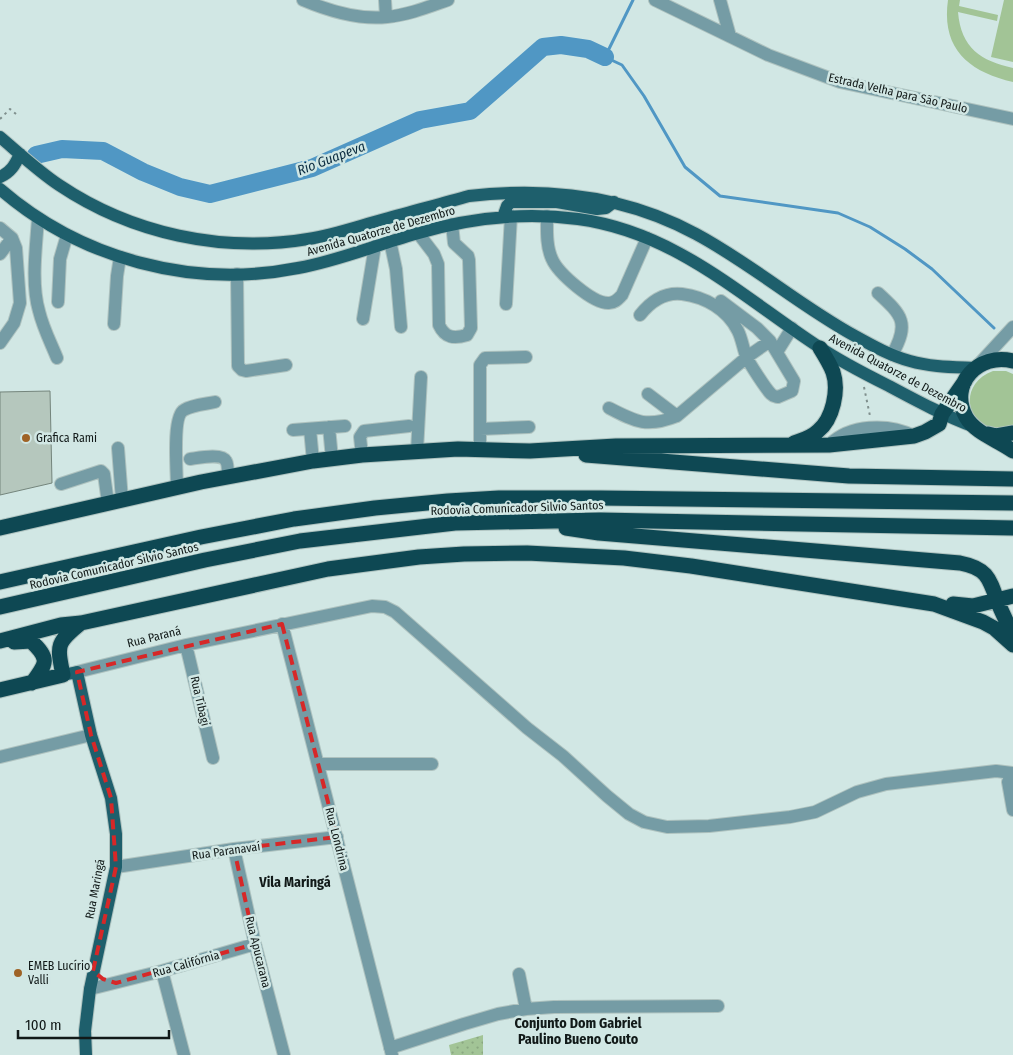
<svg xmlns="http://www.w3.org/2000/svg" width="1013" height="1055" font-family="'Fira Sans Condensed',sans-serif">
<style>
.grass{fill:#a2c496}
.park{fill:url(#park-dots)}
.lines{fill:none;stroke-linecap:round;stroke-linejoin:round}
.stream{stroke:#5097c4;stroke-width:3}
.river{stroke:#5097c4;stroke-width:18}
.building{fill:#b5c7bd;stroke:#74857c}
.minor-casing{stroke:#aec2bf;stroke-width:14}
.major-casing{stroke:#aec2bf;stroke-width:14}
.highway-casing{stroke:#aec2bf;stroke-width:17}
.path{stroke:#7f8f8d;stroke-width:2;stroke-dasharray:2.5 4;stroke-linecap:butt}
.minor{stroke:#759ca5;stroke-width:12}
.major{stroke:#1e5f6c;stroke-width:12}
.highway{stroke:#0e4853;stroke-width:15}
.marked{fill:none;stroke:#d62828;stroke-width:4;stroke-dasharray:10 6;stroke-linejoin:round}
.poi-dot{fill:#9f6326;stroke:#d1e7e4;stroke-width:2}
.labels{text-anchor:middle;stroke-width:5;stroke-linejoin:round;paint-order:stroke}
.street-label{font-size:12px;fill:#111918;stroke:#d1e7e4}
.poi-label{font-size:12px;fill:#111918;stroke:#d1e7e4;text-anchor:start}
.water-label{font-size:14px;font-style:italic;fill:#0c2c40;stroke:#d1e7e4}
.neighbourhood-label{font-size:14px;font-weight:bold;fill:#111918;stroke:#d1e7e4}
</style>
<defs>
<pattern id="park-dots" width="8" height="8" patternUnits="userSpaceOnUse" patternTransform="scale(1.25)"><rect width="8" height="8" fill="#a2c496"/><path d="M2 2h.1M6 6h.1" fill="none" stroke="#8aa881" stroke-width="1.8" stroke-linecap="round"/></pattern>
</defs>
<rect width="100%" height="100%" fill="#d1e7e4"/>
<path class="grass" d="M948,0H960L959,6L998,15L997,21L958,12C961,48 981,61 1013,68V82C969,72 941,49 948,0Z
M1004,0H1013V62L991,57Z
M993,371H1006L1013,374V428C973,443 950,387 993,371Z"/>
<path class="park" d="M483,1035V1055H451L449,1045Z"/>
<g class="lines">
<path class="stream" d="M633,0L605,57L622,65L644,96L685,167L720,196L838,213L870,227L905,249L932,269L994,328"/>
<path class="river" d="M36,155L62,149L103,151L143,172L180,187L210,194L312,168L420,120L470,111L543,47L561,45L588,49L605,57"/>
</g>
<path class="building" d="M50,391L52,483L0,495V392Z"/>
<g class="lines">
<defs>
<path id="minor" d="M303,0C329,11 359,20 387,17C408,15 428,7 448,0
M385,0L386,17
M655,0L768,55L840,82L1013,119
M720,0L730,36
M547,216C547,230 546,246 552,259C558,273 593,304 609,303C615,303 618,299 622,295L647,238
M38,219C36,247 31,284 39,311C43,328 51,343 57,358
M0,228L12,238L16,248L20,303L14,323L0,343
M418,233L434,254L438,264L439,325C445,338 454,339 467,335L471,328L469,260L468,256L454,243L452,224
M390,241L396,269L401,327
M0,254L12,238
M237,274L238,366L242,370L246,371L286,365
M878,293C902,315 910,323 892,355
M58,302L60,259L67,235
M506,304L511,216
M640,315C651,301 664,292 682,294C705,297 727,309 738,331C742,339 743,348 746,356C749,363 766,389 771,394C774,397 775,396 778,397L792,391L794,381L770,341L757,328L721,301
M363,319L375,246
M114,324L117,276L120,257
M777,352L792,328
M979,364L1013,327
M648,394L677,416L747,357L770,341
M609,408C636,422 647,428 677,416
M329,427L332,459
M310,429L313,461
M480,429L529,427
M293,430L345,426
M829,445C850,424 888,423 914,436
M118,448L122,500
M480,449V365L485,358L526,357
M417,451L421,377
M362,455L360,437L364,431L409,426
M190,459C198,458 222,453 226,461C228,464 228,472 228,477
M61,484L101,471L104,474L108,503
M177,487C177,473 172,416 184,410C192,405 206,404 215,402
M282,624L392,1055
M186,645L213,758
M77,672L186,645L372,606L385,607L395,612L527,728L563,756L607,796L629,814L644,822L667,827L709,826L790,817L815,812L857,792L886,784L996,771L1013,773
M0,757L91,735
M318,764H432
M1013,773L1008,782L1013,810
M234,849L255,944L284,1055
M116,867L234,849L337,837
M162,971L184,1055
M519,974L526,1009
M90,989L162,971L255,944
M390,1048L464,1024L498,1014L526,1009L554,1007L718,1006"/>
<path id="major" d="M0,137C19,153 38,171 59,185C132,234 222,253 308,239C334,235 359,226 385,219C413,211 441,204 469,196C547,187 626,196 696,234C752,264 800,306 855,336C873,346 891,356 910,361C931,367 953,367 974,368
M0,177C11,172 15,165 20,154
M0,189C81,259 192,289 298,268C338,261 376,245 415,234C468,218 523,212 578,219C675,232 741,296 819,347C841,362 865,374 889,386C917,401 945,416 975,427
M503,217L507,206L511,202H557L597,209L606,208L614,202
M63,675L77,672L91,735L111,798L116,834V867L90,989L85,1031L86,1055"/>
<path id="highway" d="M1013,361C979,352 948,384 966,417C975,433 998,440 1013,451
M988,434L996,436L1013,433
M794,443C802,440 811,438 818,431C833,419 839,390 833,372C830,364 825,356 820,348
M586,455L849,476L1013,479
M0,528L201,482L313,461L362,455L458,449L530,451L616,446L829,445L914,436L925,432L939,424L942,414L965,381
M566,528L599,533L960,563C986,568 989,577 997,600C1001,611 1007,622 1012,633
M0,582L201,537L294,519L375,508L448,501L499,498H600L1013,503
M953,604L973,606L1013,596
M0,607L205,560L300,541L455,523L600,520L1013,528
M0,641L61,625L81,623L328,569L419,557L464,554L527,553L624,558L691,566L934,604L983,622L994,628L1013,645
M14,642L31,641C50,659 47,663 32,683
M0,690L63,675C57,645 56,643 81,623"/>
</defs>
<use href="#minor" class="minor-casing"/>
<use href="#major" class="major-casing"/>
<use href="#highway" class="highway-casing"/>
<path class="path" d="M0,119L10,109L16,114
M864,387L870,416"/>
<use href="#minor" class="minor"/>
<use href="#major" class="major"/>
<use href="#highway" class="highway"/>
</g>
<path class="marked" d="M282,624L337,837L234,849L255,944L116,983L103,979L93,971L116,867L111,798L91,735L77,672Z"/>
<g class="poi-dot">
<circle cx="26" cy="438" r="5"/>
<circle cx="18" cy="973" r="5"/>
</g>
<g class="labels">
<g class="street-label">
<text transform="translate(898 93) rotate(13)" y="4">Estrada Velha para São Paulo</text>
<text transform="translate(381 231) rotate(-16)" y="4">Avenida Quatorze de Dezembro</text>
<text transform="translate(898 373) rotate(28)" y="4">Avenida Quatorze de Dezembro</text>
<text transform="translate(517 508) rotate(-2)" y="4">Rodovia Comunicador Silvio Santos</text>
<text transform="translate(114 566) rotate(-13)" y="4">Rodovia Comunicador Silvio Santos</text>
<text transform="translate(154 637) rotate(-14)" y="4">Rua Paraná</text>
<text transform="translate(200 701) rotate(77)" y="4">Rua Tibagi</text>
<text transform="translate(337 839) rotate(76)" y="4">Rua Londrina</text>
<text transform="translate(226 851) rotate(-8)" y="4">Rua Paranavaí</text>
<text transform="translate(95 889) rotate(-79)" y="4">Rua Maringá</text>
<text transform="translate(258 952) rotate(76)" y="4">Rua Apucarana</text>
<text transform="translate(186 964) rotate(-16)" y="4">Rua Califórnia</text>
</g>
<g class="poi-label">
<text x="36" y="442">Grafica Rami</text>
<text x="28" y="970">EMEB Lucírio<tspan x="28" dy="14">Valli</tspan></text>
</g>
<g class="water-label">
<text transform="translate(331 158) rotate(-21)" y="5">Rio Guapeva</text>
</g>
<g class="neighbourhood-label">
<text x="295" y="887">Vila Maringá</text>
<text x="578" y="1028">Conjunto Dom Gabriel<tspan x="578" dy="16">Paulino Bueno Couto</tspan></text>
</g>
</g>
<path d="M18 1030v8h151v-8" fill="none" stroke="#111918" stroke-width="2.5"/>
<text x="25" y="1030" font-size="15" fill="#111918" stroke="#d1e7e4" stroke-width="4" paint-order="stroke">100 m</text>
</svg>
